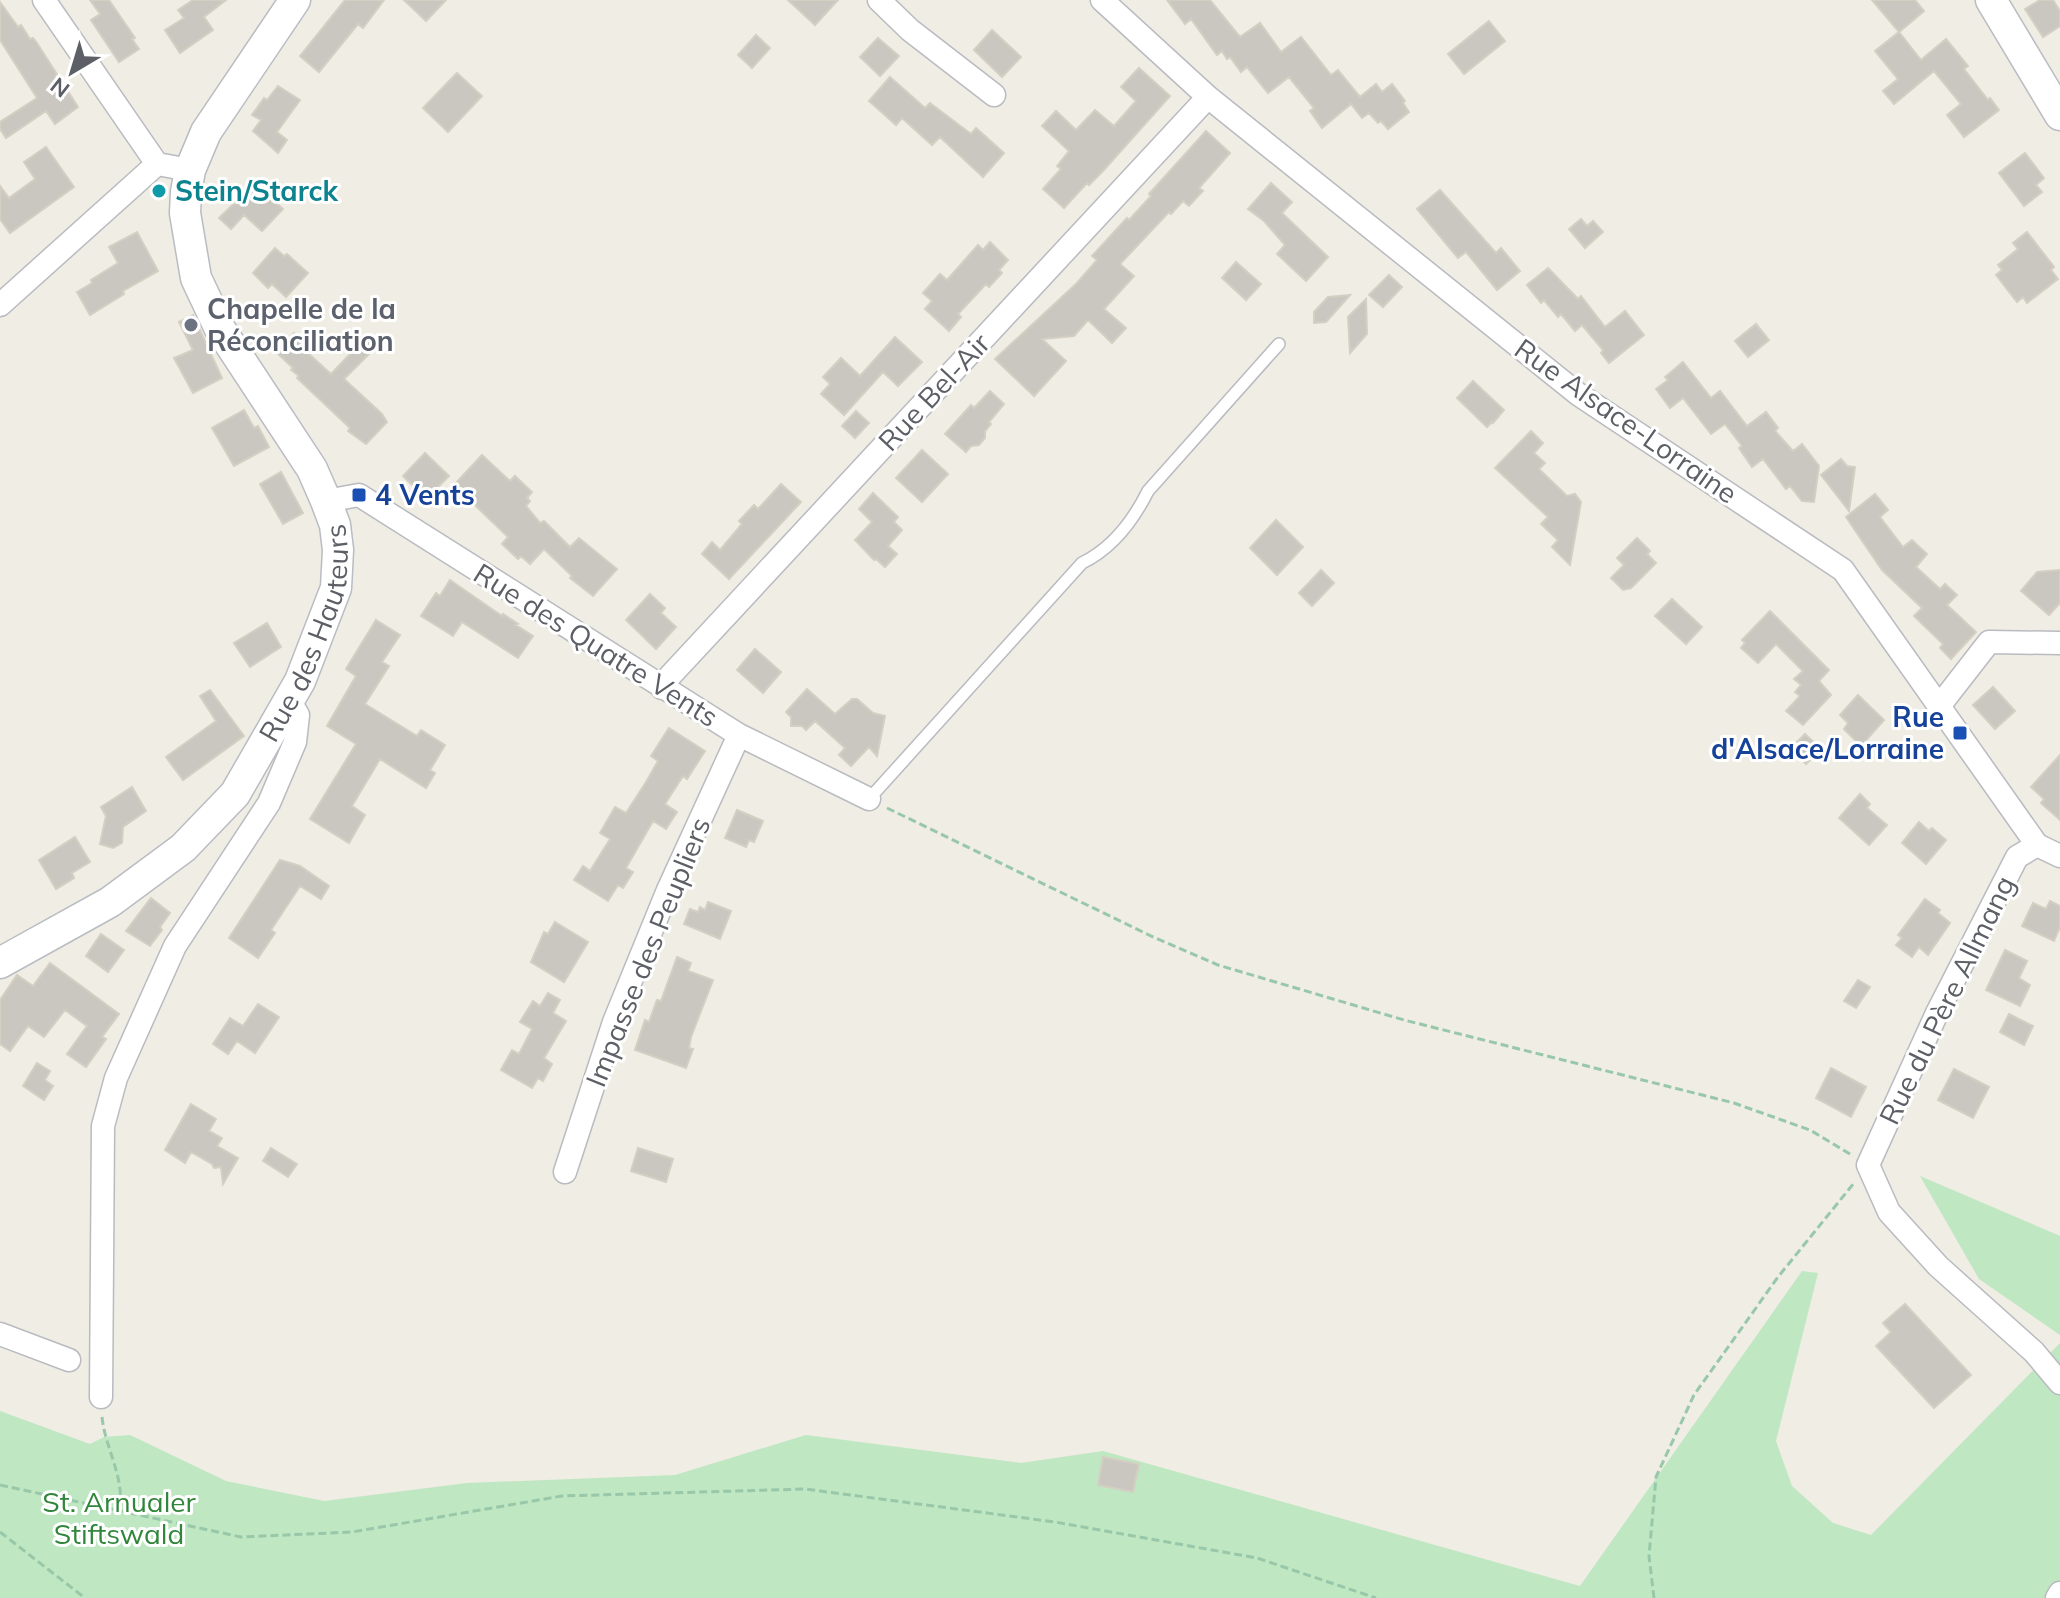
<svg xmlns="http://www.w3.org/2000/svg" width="2060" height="1598" font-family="Mulish,sans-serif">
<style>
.green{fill:#bfe7c2}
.building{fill:#cac7c1;stroke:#d4cfc2;stroke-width:2}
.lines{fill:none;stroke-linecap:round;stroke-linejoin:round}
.lane-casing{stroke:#b9bbc0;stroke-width:14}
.street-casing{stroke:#b9bbc0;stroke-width:25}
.secondary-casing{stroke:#b9bcc2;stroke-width:33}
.path{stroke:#98c8a9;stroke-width:3;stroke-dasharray:8 4;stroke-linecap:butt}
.lane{stroke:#fff;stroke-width:11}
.street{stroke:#fff;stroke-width:22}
.secondary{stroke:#fff;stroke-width:30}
.culture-dot{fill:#0f9aa8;stroke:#fff;stroke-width:3}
.worship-dot{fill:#6b7280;stroke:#fff;stroke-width:3}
.transit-dot{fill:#1a4fb4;stroke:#fff;stroke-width:3}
.labels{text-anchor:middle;stroke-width:6;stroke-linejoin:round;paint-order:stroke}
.culture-label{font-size:28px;font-weight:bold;fill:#0d838f;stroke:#fff;text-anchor:start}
.worship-label{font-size:28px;font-weight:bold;fill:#5b616d;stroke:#fff;text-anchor:start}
.street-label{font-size:28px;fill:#5c5f65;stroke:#fff}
.transit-label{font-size:28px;font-weight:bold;fill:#164399;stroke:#fff;text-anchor:start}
.park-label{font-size:28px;fill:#32863b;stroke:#fff}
</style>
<rect width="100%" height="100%" fill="#efede4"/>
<path class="green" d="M1920,1176L2060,1236V1335L1979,1279Z
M1802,1271L1818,1273L1776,1441L1792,1486L1833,1523L1871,1535L2060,1343V1598H0V1411L90,1444L104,1437L130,1435L226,1481L324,1501L467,1483L675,1475L806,1435L1021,1463L1103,1451L1580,1586Z"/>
<path class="building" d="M90,0H109L135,38L132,39L139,49L119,62L91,20L100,14Z
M193,0H226L204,17L213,30L180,53L165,30L184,18L178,10Z
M345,0H384L363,28L358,24L319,72L300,56Z
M404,0H446L426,21Z
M788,0H838L815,25Z
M1167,0H1210L1240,37L1260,23L1281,52L1301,37L1331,75L1338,70L1360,97L1376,84L1382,92L1392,84L1405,101L1403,103L1409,112L1388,129L1381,121L1378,123L1369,113L1362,118L1351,104L1322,128L1310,111L1314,108L1289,77L1268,93L1247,67L1241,72L1230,57L1227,59L1222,51L1217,55L1191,19L1185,24Z
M1872,0H1915L1924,11L1899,32Z
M2040,0H2053L2060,11V26L2043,37L2025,9Z
M0,2L18,27L21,25L30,39L33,38L37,43L78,107L55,124L46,111L6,138L0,129V122L37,98L0,40Z
M1489,21L1505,41L1464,74L1448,54Z
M992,30L1021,57L1002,77L974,50Z
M1899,32L1921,60L1946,39L1968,66L1964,69L1988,100L1990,98L1999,110L1964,137L1947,115L1961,104L1934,71L1894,104L1883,91L1898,79L1875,51Z
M756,35L770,48L752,68L738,55Z
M878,38L899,56L880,76L860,57Z
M1139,68L1170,96L1103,171L1089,185L1087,183L1064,208L1043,189L1061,169L1057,166L1069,151L1042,126L1056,111L1076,130L1095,110L1114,126L1136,101L1121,87Z
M457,73L482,96L448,132L423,108Z
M890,77L925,108L930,103L971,134L976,128L1004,153L983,177L940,137L932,145L902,118L896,125L869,101Z
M278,86L300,100L277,132L287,140L278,153L253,131L261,120L252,115L264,98L267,100Z
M1206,131L1230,153L1199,188L1203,191L1189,206L1183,201L1171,214L1169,212L1120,264L1134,276L1104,309L1126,328L1112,343L1088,320L1074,336L1042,339L1066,361L1034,396L995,359L1077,283L1097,260L1092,256L1127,218L1129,220L1151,196L1149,194Z
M46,147L74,187L10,233L0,219V186L9,198L35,179L24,162Z
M2025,153L2044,178L2036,185L2042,192L2024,206L1999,173Z
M255,183L283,209L262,231L244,215L231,229L219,218Z
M1271,183L1292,202L1282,213L1328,257L1306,281L1277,254L1285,245L1264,221L1248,209Z
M1440,190L1496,253L1501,248L1520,271L1497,290L1466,252L1458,258L1417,209Z
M1581,219L1587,226L1593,221L1603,232L1585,248L1569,229Z
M137,232L158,271L123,291L124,294L90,315L77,292L92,283L91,280L118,263L109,247Z
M2027,232L2054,267L2051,270L2058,279L2027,303L2023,297L2017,302L1996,275L2002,270L1998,265L2018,249L2013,243Z
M990,242L1008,260L999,270L1002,273L989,287L986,284L958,314L961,317L949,331L925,309L932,301L923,293L940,274L947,280L978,245L983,250Z
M275,248L284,256L287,254L308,273L286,297L272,284L268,288L253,273Z
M1236,262L1261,284L1246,300L1222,278Z
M1548,268L1578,299L1581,296L1605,327L1625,311L1644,335L1609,363L1601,353L1603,350L1582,325L1575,331L1561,314L1558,317L1544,300L1541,303L1527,285Z
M1389,275L1402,287L1383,307L1369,295Z
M1350,295L1326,322L1314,323V312L1328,297Z
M1366,299L1367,334L1350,353L1348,317Z
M193,315L222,378L193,393L174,358L193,350L179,322Z
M1756,324L1769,340L1748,357L1735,341Z
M294,333L312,350L309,354L331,374L367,336L377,346L344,379L382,414L387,422L366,444L348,431L350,428L297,378L299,376L291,370L293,368L276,352Z
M895,337L922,362L898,386L883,372L844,415L821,394L830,384L823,377L841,358L860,376Z
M1683,362L1711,398L1720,391L1747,426L1766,412L1778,428L1775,431L1793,451L1802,444L1819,466L1814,502L1802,501L1790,486L1786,489L1763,459L1752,467L1739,448L1742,446L1725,424L1711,434L1683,398L1670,408L1656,389L1668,380L1665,377Z
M1473,381L1504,410L1493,423L1492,422L1487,427L1457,398Z
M990,391L1004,404L989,422L991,424L985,431V438L979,445L971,446L966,452L945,434L971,405L974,408Z
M244,410L254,428L258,426L269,447L234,466L212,428Z
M856,411L869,423L855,438L842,426Z
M1531,431L1543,443L1534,453L1545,463L1539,469L1567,496L1575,494L1581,502L1570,565L1552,547L1558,540L1541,524L1548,517L1495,468Z
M922,450L948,474L922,502L896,478Z
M425,453L449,476L426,499L403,476Z
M482,455L510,481L515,476L532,492L527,498L530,501L526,506L540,523L544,521L570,547L579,538L617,569L593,596L570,578L572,576L544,549L530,564L521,556L518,559L502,544L508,537L454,485Z
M1841,459L1847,466L1855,467L1849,511L1821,475Z
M281,472L303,513L283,524L260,484Z
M781,484L801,502L729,579L702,554L712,542L720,550L742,524L739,521L754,505L758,509Z
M873,493L898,517L894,522L902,530L888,546L897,554L885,567L876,559L874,560L855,540L872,522L859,509Z
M1875,494L1888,510L1880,517L1903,547L1912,540L1927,554L1916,567L1940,589L1945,584L1957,595L1947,605L1976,632L1951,659L1940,648L1943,644L1914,616L1922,608L1882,570L1846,517Z
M1276,520L1303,547L1277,575L1250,548Z
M1637,538L1650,551L1647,554L1656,563L1631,588L1623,590L1611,578L1624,565L1617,558Z
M1321,570L1334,583L1312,606L1299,593Z
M2060,570V603L2049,615L2021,591L2037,572Z
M450,580L502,616L503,614L518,624L516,625L533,636L518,658L462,622L453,636L421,616L436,593L440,596Z
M650,594L665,608L661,613L676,627L656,649L626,620Z
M1672,599L1702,627L1686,644L1655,616Z
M1770,611L1829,670L1819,681L1831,695L1803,725L1786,711L1800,696L1795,692L1801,685L1794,679L1803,671L1776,644L1758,663L1741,648L1745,643L1742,640Z
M376,620L400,635L382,662L389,666L365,704L417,736L421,730L445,745L430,770L435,773L426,788L380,759L352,806L365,815L349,843L310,819L356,744L327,726L356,676L346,669Z
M267,623L281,647L250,667L234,643Z
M755,649L781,672L763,693L737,670Z
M1993,687L2015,711L1995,729L1973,705Z
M807,689L835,714L852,699H857L873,713L885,716L877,756L869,747L851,766L839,755L845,748L815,721L806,730L802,726H791V717L786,712Z
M210,690L244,736L183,780L166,757L216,721L200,696Z
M1858,695L1884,720L1861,746L1844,729L1848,723L1840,715Z
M669,728L705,751L687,779L683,776L665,804L677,812L666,829L653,821L626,868L633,872L623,888L618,885L608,901L574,880L583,866L590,871L610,839L600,833L615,807L626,813L646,782L658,761L651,756Z
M1805,734L1821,749L1806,764L1791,748Z
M2060,755V820L2041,803L2044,799L2031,787Z
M132,787L146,811L123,827L122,843L113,848L100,844L106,816L101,807Z
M1860,794L1870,804L1867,808L1887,825L1869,845L1839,818Z
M737,810L763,821L754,842L749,840L746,847L725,838Z
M1919,822L1929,831L1932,828L1946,840L1926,864L1902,843Z
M75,837L90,862L72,873L74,878L56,889L39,860Z
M280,860L300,866L329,886L321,899L300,886L271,930L275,933L258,958L229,938Z
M151,898L170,913L160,927L162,930L150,946L126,931Z
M1925,899L1940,910L1938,913L1950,923L1928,955L1919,947L1912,957L1896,945L1902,938L1898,935Z
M2050,901L2060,906V927L2054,941L2022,926L2033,903L2046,909Z
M708,902L731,911L720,939L684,924L690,909L698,912L700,907L705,910Z
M555,922L588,942L564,982L531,962L544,932L548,934Z
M101,934L124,950L108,972L86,956Z
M2005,950L2027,961L2019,978L2030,985L2020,1006L1986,990Z
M677,957L691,963L688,971L713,980L691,1037L689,1048L693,1049L686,1068L635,1050L645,1020L649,1022L657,1000L661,1001Z
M50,963L119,1014L102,1037L106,1039L86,1067L67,1054L87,1026L65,1010L44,1037L28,1026L10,1051L0,1044V1000L17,975L33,986Z
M1858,980L1870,987L1856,1008L1844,1001Z
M548,993L560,1000L553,1013L566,1021L544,1058L552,1064L543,1081L538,1078L532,1088L501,1070L512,1050L519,1054L532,1029L520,1022L533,1001L540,1006Z
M258,1004L279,1017L255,1053L237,1041L228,1054L213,1044L230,1018L243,1026Z
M2009,1014L2033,1026L2024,1045L2000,1032Z
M37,1063L50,1071L45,1080L53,1086L44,1100L23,1086Z
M1831,1068L1866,1087L1851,1117L1816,1098Z
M1954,1069L1989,1087L1973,1118L1938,1100Z
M191,1104L216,1119L209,1131L222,1138L217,1146L238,1158L223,1184L221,1167L214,1168L212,1164L191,1152L185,1163L165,1150Z
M271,1148L297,1164L288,1177L263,1161Z
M638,1148L673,1159L666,1182L631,1171Z
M1905,1304L1971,1375L1934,1408L1876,1346L1891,1332L1883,1323Z
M1103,1457L1139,1464L1133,1492L1098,1485Z"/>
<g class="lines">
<defs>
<path id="lane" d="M869,799L1082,563C1113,548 1133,521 1148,491L1279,344"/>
<path id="street" d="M44,0L157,164
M879,0L910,30L994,95
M1102,0L1208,97L1578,394L1843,570L2037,845L2060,856
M0,305L157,164L190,170
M326,501L359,495L739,735L869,799
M662,688L669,677L1208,97
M1940,705L1989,642L2060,643
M2037,845L2017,857L1937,1013L1868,1165L1889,1212L1938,1266L2034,1352L2060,1383
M565,1172L614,1022L668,890L739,735
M0,1334L69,1360
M101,1397L103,1126L116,1078L175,946L269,803L295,742L298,715L289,700
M2057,1598L2060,1593"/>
<g id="secondary">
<path d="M1991,0L2060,115"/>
<path id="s1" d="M0,963L110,902L183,848L235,794L300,681L336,588L338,550L335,525L326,501L312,469L220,329L196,278L185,213L186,192L190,170L206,132L295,0"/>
</g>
</defs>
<use href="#lane" class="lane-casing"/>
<use href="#street" class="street-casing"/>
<use href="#secondary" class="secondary-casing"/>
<path class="path" d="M887,808L1151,936L1218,965L1404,1020L1734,1103L1810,1130L1850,1154
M102,1417C105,1448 126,1480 119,1510
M0,1485L241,1537L352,1532L562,1496L805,1489L1055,1522L1257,1558L1376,1598
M0,1532L85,1598
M1654,1598L1649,1556L1656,1477L1694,1395L1778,1277L1854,1183"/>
<use href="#lane" class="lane"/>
<use href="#street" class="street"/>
<use href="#secondary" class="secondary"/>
</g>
<circle class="culture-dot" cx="159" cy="191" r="8"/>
<circle class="worship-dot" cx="191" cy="325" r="8"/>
<g class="transit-dot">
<rect x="351" y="487" width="16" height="16" rx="4"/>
<rect x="1952" y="725" width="16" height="16" rx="4"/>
</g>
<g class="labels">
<g class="culture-label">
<text x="175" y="201">Stein/Starck</text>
</g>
<g class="worship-label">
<text x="207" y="319">Chapelle de la<tspan x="207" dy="32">Réconciliation</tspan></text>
</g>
<g class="street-label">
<text transform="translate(934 392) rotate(-47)" y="10">Rue Bel-Air</text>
<text transform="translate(1626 421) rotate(35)" y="10">Rue Alsace-Lorraine</text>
<text dy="10" stroke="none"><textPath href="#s1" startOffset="470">Rue des Hauteurs</textPath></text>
<text transform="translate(596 645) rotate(32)" y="10">Rue des Quatre Vents</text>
<text transform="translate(648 952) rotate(-68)" y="10">Impasse des Peupliers</text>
<text transform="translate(1947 1000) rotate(-64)" y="10">Rue du Père Allmang</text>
</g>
<g class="transit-label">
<text x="375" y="505">4 Vents</text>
<text x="1944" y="727" text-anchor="end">Rue<tspan x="1944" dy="32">d'Alsace/Lorraine</tspan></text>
</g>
<g class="park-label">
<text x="119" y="1512">St. Arnualer<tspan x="119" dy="32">Stiftswald</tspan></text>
</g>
</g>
<g transform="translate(72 72) rotate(218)" stroke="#ffffff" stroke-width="6" paint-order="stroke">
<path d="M0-6L14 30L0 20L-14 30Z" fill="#5c5f65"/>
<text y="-12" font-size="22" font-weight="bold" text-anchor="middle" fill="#5c5f65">N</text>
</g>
</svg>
